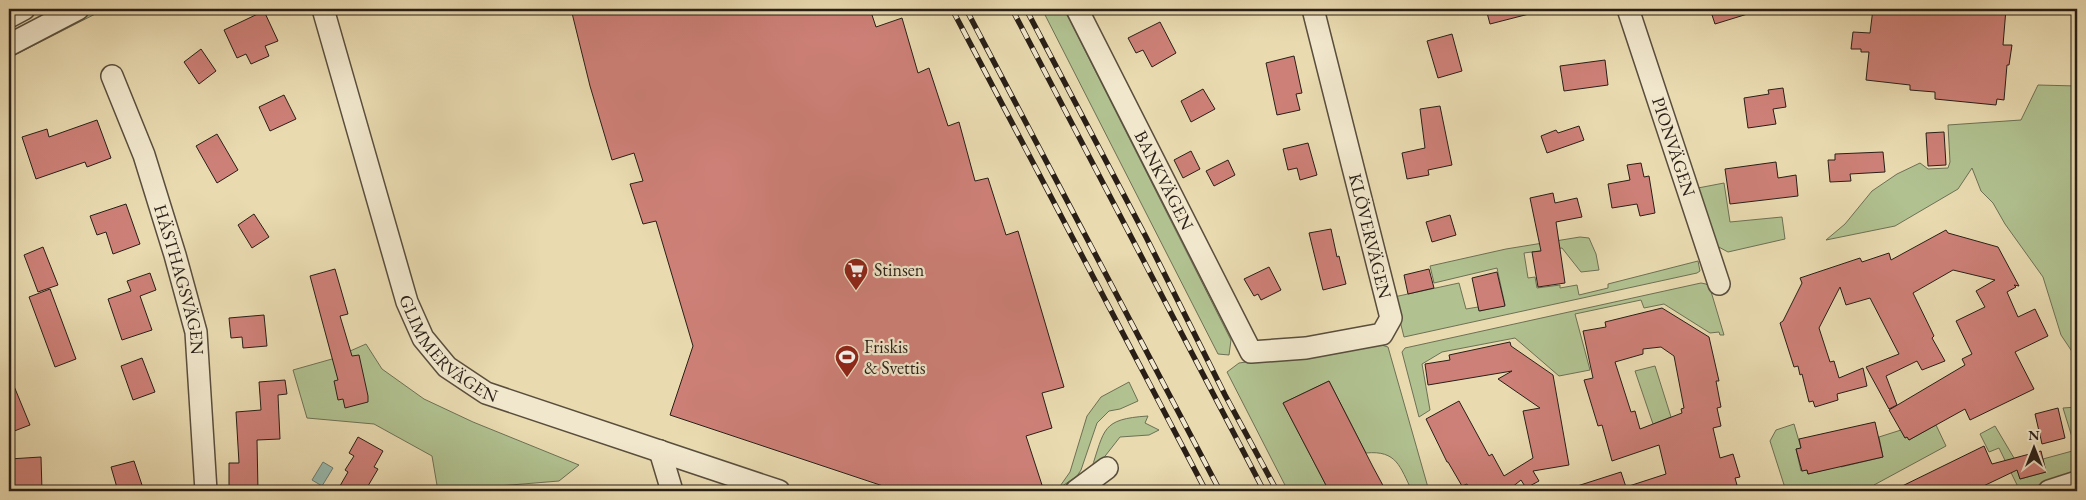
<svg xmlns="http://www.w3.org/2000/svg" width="2086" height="500" font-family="'EB Garamond',serif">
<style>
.green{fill:#b1c190;stroke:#6d7054}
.water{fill:#97baae;stroke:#6b7c72}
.building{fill:#cd8077;stroke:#291f17;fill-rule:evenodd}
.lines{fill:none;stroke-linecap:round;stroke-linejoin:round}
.minor-casing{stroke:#594e3d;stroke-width:24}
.minor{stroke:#f1e7cc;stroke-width:21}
.rail-casing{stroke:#291f17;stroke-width:5.5}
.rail{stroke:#f1e7cc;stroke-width:4;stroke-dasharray:11;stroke-linecap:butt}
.labels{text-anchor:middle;stroke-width:4.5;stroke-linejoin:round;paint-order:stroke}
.street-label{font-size:18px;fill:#291f17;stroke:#f1e7cc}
.poi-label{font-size:18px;fill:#291f17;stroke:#f1e7cc;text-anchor:start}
</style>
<rect width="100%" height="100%" fill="#e9dab0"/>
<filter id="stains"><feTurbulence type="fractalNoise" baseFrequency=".004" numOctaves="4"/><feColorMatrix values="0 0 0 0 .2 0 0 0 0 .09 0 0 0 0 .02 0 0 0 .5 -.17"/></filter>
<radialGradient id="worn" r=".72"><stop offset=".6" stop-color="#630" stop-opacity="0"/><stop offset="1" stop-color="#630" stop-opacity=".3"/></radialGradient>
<path class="green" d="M95,9H105L9,58V53Z
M1042,9H1064L1231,340L1229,355L1218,354Z
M2038,85L2077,86V359L2061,335L2043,277L2005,224L1993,203L1981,191L1972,168L1958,189L1895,226L1826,240L1845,224L1872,191L1897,174L1920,163L1928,169L1948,168L1950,162L1948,125L2021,120Z
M1724,183L1730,222L1782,217L1785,239L1728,252L1715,245L1698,188Z
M1580,237L1589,238L1596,254L1599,270L1581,272L1562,248L1524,253L1528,278L1535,277L1537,288L1560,285V288L1577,285L1579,295L1608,288V284L1698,261L1700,271L1697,273L1404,337L1394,297L1459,283L1466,309L1478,307L1480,311L1505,305L1497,268L1434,283L1430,266L1506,249Z
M1701,283L1706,284L1710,288L1724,335H1720L1719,332L1710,333L1664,304L1644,308L1641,300L1575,314L1590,370L1559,376L1515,338L1442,352L1422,364L1430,410L1419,417L1402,352L1405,348Z
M366,344L382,369L424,399L473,422L579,465L559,481L438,491L432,456L374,424L307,418L293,370L332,359Z
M1378,344L1388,347L1429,491H1412C1400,467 1397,450 1366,453L1329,381L1283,403L1329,491H1288L1227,372L1239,363Z
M1655,366L1671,417L1653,424L1635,371Z
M1129,382L1138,401L1120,409L1109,411L1097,423L1081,470L1077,476L1058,489L1070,472L1087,416L1101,397Z
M2077,407V473L2020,491L1999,448L1989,452L1980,434L1995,426L2014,458L2020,479L2046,472L2043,459L2076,450L2063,408Z
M1148,416L1145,423L1159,430L1149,435L1120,437L1102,460L1091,470C1105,429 1101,419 1148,416Z
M1794,424L1801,448L1796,449L1801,471L1807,470L1808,474L1832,468L1839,461L1841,467L1883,457L1879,437L1901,430L1905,438L1907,437L1909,440L1936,425L1946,446L1874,485L1877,491H1786L1770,441L1776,430Z"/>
<path class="water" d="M323,462L333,468L322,486L312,480Z"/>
<path class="building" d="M571,9H870L876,27L902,18L918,73L929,68L948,126L959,122L975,181L988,178L1006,235L1018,231L1064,387L1042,393L1052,428L1026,436L1042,485L1027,491H898L670,415L693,346L656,221L643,224L630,184L643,181L634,153L612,160L590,86Z
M1486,9H1528L1529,14L1490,24Z
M1710,9H1753L1754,12L1715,24Z
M1873,9H2006L2003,45H2012L2009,65H2007L2004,100L1997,99L1996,105L1935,99V92L1910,90V85L1866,80L1869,52H1861V49H1851L1853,32L1870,33Z
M264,11L278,41L265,46L269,56L251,64L246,54L237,58L224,30Z
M1160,22L1176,53L1152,67L1143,50L1136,53L1128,38Z
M1452,34L1462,71L1438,78L1427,41Z
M201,49L216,71L199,84L184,62Z
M1294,56L1302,93L1296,94L1300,110L1277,115L1266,63Z
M1605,60L1608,85L1564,91L1560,66Z
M1783,88L1786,107L1773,109L1776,124L1748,128L1744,98L1769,94L1768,90Z
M1203,89L1215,109L1191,122L1181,101Z
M284,95L296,119L270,131L259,107Z
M1440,106L1452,165L1428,170L1429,175L1407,179L1402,153L1425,148L1420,109Z
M97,120L111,158L87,167L85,162L36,179L22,137L47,129L49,137Z
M1579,126L1584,140L1547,153L1541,136L1556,130L1558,133Z
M1944,132L1946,165L1928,166L1926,133Z
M217,134L238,170L217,183L196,146Z
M1308,143L1317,175L1300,180L1297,168L1288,170L1283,149Z
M1191,151L1200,169L1183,178L1174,160Z
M1883,152L1885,172L1850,174L1851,181L1830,182L1828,160H1835V154Z
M1228,160L1235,175L1214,186L1206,171Z
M1776,162L1778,178L1796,175L1798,196L1730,204L1725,169Z
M1641,163L1644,177L1649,176L1655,213L1640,216L1637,204L1612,208L1608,184L1630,180L1627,165Z
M1553,193L1555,203L1577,198L1582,217L1556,222L1565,283L1538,287L1532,252L1541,251L1530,198Z
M126,204L140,244L113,254L106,232L97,235L90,216Z
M254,214L269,237L252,248L238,225Z
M1450,215L1456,235L1432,242L1426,222Z
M1331,229L1337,257L1339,256L1346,284L1323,290L1309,233Z
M1946,230L1948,233L1998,247L2019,286L2014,285L2016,287L2007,292L2018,317L2035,309L2048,336L2015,352L2034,389L1970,420L1965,409L1909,440L1907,437L1905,438L1889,410L1965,365L1962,359L1972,354L1956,321L1985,307L1976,291L1995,280L1953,270L1913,293L1934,336L1932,338L1945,361L1922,370L1917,361L1886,376L1897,405L1889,409L1866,367L1899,354L1870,298L1846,305L1840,287L1819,328L1830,362L1834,361L1839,378L1863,368L1867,386L1837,394L1838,400L1815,407L1813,401L1809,402L1802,374L1800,375L1798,366L1794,367L1780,323L1783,321L1802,283L1800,278L1860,258L1862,262L1889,253L1891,260Z
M43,247L58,285L38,292L24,255Z
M1269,267L1281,290L1261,300L1258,294L1254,296L1244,279Z
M335,269L348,314L340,316L352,356L359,355L368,396V402L345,408L343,399L338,400L334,381L338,380L310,276Z
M1429,269L1434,288L1408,294L1404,275Z
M1497,272L1505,306L1479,311L1472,278Z
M150,273L156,290L140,296L152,330L122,340L108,299L131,291L127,281Z
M50,289L76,359L55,367L29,297Z
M1662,308L1709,337L1719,381H1716L1721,407L1717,408L1721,426L1713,428L1720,458L1733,454L1740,477L1735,478L1737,485L1728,488L1729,491H1571V488L1621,472L1626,487L1666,474L1659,445L1612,461L1602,425L1598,426L1584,380L1593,378L1583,331L1606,327L1605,322ZM1661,347L1674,356L1684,408L1681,409L1682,413L1640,429L1635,411L1631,412L1615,362L1643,354V349Z
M264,315L267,346L243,348L242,337L231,338L229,318Z
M1510,342L1511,346L1553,375L1569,465L1533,471L1539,481L1526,488L1521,480L1511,488L1513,491H1471L1467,484L1462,486L1448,462H1447L1426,419L1459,401L1489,456L1492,454L1504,476L1533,458L1523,411L1540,408L1498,379L1512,371L1428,385L1425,364L1450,360L1449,355Z
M142,358L155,392L133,400L121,366Z
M9,374L30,425L9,433Z
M285,380L287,394L278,395L280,439L257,440L258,491H229V463H239L236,412L261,410L259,382Z
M1329,381L1373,467L1386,491H1329L1283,403Z
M2058,408L2065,438L2042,444L2035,414Z
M1875,422L1883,457L1808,474L1807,470L1802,471L1796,449L1801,448L1799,439Z
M358,437L383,451L374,467L378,469L365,491H337L348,472L345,470L354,456L349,453Z
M1984,446L1992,464L2041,451L2046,472L2020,479L2017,470L1973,491H1892Z
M41,457L42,491H9V459Z
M134,461L144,491H118L111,467Z"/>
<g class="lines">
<defs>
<g id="minor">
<path id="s1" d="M323,9L407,302L423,338L447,367L486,393L779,491"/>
<path id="s2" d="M1077,9L1251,352L1306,348L1382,334L1391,318L1313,9"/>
<path id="s3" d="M1628,9L1719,284"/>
<path d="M9,17L24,9"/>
<path d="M9,45L78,9"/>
<path id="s4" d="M112,76L144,155L175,255L196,332L206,491"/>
<path d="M660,451L672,491"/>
<path d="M1076,491L1107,468"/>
<path d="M2049,491L2077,482"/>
</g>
</defs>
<use href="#minor" class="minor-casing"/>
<use href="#minor" class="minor"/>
<defs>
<path id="rail" d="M952,9L1206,491
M966,9L1220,491
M1012,9L1264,491
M1026,9L1146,237L1225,395L1277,491"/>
</defs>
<use href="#rail" class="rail-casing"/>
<use href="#rail" class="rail"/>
</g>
<defs>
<symbol id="supermarket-pin" viewBox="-11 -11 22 30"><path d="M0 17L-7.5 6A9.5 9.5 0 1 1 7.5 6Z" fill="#8f2418" stroke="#f1e7cc"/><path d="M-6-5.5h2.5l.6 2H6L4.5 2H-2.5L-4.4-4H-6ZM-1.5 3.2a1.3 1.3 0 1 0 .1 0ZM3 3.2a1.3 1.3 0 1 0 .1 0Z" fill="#fff"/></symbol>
<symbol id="stadium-pin" viewBox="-11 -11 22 30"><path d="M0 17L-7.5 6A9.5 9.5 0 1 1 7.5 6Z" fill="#8f2418" stroke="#f1e7cc"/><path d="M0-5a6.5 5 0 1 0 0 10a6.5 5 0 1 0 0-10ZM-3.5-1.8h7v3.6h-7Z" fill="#fff"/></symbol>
</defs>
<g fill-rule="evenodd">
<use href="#supermarket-pin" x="842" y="256" width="28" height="38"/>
<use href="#stadium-pin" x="833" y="343" width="28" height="38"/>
</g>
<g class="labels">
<g class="street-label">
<text dy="6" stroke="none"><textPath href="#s3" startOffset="145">PIONVÄGEN</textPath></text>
<text dy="6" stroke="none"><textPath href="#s2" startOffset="192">BANKVÄGEN</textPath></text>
<text transform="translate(1370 236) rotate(76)" y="6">KLÖVERVÄGEN</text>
<text dy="6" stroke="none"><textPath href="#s4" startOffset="215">HÄSTHAGSVÄGEN</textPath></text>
<text dy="6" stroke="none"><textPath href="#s1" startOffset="369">GLIMMERVÄGEN</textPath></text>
</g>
<g class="poi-label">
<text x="874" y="276">Stinsen</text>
<text x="864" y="353">Friskis<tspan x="864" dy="21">&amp; Svettis</tspan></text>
</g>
</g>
<rect width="2086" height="500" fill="none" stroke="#e9dab0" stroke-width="30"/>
<rect x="10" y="10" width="2066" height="480" fill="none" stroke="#291f17" stroke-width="2.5"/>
<rect x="15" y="15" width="2056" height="470" fill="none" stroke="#291f17"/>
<g transform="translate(2034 448)" stroke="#f1e7cc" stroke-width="4" paint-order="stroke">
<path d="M0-4L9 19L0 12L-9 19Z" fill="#291f17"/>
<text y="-8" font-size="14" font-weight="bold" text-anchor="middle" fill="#291f17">N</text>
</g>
<rect width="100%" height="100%" filter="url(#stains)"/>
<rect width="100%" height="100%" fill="url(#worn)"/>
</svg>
